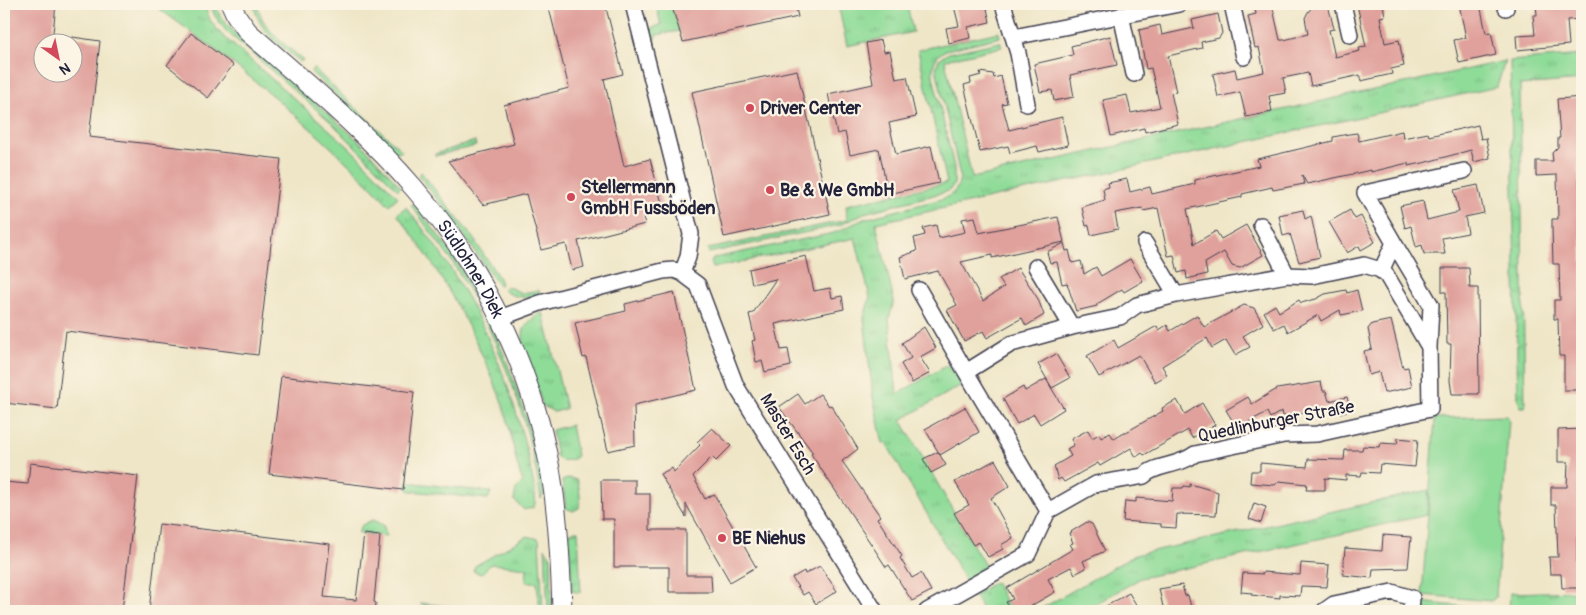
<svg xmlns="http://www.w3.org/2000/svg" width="1586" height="615" font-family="Pangolin,sans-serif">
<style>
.grass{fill:url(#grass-tufts);stroke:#587e6a}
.green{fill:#8fdb98;stroke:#587e6a}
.building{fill:#e0a09b}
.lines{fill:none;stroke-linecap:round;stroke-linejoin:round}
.minor-casing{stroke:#413f50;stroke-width:18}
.tertiary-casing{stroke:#413f50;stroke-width:21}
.minor{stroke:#fff;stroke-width:15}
.tertiary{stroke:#fff;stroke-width:19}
.poi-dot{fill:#d1495b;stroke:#fcf5e5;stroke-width:2}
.labels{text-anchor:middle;stroke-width:4.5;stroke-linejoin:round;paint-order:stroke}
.poi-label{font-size:18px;font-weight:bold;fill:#22223b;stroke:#fcf5e5;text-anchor:start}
.street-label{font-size:18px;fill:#22223b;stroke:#fcf5e5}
</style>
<defs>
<pattern id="grass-tufts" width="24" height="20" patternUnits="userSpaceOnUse" patternTransform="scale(1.25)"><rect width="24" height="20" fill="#8fdb98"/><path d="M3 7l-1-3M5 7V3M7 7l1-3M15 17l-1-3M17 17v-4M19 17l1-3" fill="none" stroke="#7bbc84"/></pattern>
</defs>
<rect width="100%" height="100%" fill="#fcf5e5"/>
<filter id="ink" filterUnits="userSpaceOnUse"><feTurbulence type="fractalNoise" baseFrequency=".02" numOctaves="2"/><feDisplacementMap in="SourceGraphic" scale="10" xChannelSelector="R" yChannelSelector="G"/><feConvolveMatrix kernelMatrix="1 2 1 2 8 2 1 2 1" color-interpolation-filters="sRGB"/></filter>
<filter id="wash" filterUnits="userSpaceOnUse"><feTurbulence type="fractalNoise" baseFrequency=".0096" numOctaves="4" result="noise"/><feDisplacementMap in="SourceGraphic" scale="20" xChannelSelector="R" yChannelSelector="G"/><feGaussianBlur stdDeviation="1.12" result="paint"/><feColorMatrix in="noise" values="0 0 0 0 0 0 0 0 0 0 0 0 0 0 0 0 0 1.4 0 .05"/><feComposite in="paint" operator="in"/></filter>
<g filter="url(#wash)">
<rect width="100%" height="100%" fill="#efe6c7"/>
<path class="grass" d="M152,4H204L210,20L220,33L350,148L398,197L389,205C318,130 237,63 152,4Z
M210,4H215L220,16L232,30L361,143L401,187L398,190L331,122L226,31L215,16Z
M254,4H257C263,31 284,43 303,60L301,62C281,46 257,31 254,4Z
M656,4H671L680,31L656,35L653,45L648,29L661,25Z
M838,4H907L913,32L847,46Z
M999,32L1000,37L946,50C935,56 932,64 933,76L954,167V184L949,191L864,213L840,225L709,253L708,249L847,220L846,205L947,183L918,50Z
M1000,42L1002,47L945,60L972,178L1505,61L1497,87L876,223L894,301L889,319L897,394L953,362L965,383L901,420L988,571L967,583L886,443L883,444L873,397L864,318L870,297L855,238L713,268L711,262L714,258L834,233L864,219L942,199C953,195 959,189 960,176L936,68L939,59L949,53Z
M1582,55V80L1520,85L1525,407H1521L1518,400L1510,61Z
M313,68L402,151L398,153L311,72Z
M475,141L476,146L435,156V154Z
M421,172L473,238L499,278L501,284L499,286L449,214L418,175Z
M414,203L451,252L479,300L476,302L453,263L411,205Z
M406,207C468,282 510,371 530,466C532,477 538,497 534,507L524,510L514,500L516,489L523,482C513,457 512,430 503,405C477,336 442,272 397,214Z
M506,286L522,293L539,290L540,295C525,299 515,298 503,290Z
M482,306C512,366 532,428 544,493L541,499C530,426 511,375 479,307Z
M543,312L566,409L554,412L543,406C538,389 521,349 523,334C524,323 535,317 543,312Z
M571,425L577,456L574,459L562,461L557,457L552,430Z
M569,478L577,480C580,488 581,500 579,508L573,511L566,508L562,481Z
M408,482L491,492L488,499L411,491L407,489Z
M1429,490L1427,515L1141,578L1083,611H1037L1135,555Z
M372,520L383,525L387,536L358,533L362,525Z
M575,531H578L581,593L572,591L569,534Z
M527,536L539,539L543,611H540L537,582H526L527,568L491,564L481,574L473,571L475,566Z
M545,548L551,557L552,611H548Z
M995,582L1011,611H983L974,595Z
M1582,591V611H1509L1510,593Z
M1419,602L1486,609L1489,611L1419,610Z
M421,603L490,611H491H470L421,605Z"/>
<path class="green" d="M1507,416L1509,420L1496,597L1491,601L1422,595L1435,418Z"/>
<g id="blocks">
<path class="building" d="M4,4H56L52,42H42V72H72V37L100,41L89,137L281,159L258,355L66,331L57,409L4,403Z
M548,4H605L623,74L604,79L624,166L650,159L663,207L642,213L645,224L578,241L584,267L572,270L566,244L541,250L526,194L483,205L448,161L514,144L504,105L569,88Z
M671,4H795L798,17L683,42Z
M966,4H986L990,22L968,27L970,38L949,43L946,28L959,26L954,6Z
M1254,4H1272L1280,40H1284L1308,34L1305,18L1308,12L1315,4L1319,7L1328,5L1334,29L1329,30L1335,57L1360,51L1359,48L1366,47L1357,4H1383L1385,16L1380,17L1385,43L1399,40L1404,66L1391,69L1392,74L1361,81L1360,75L1311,86L1308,73L1283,78L1286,93L1269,96L1272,112L1246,117L1240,92L1218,97L1213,74L1235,69L1237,78L1264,72L1259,47L1255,48L1248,16L1256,14Z
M1459,4H1480L1486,33L1491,32L1496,55L1459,63L1454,40L1466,38Z
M1536,4H1582V19L1567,20L1569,45L1517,50L1516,36L1535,35L1533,15H1537Z
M1218,14L1222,33L1219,38L1201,42L1202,48L1168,56L1176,92L1171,93L1178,124L1145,132L1144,128L1111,136L1103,100L1127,95L1131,113L1160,107L1151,68L1146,69L1139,30L1160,25L1162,35L1194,28L1192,20Z
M191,33L233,65L208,98L167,65Z
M1110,36L1117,65L1070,75L1074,97L1054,101L1052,90L1040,92L1034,64L1073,55L1071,46Z
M881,40L884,52L890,51L896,79L907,77L916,117L889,123L896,154L931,146L939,183L888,194L879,149L850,155L845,132L837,134L828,94L873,84L866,43Z
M797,70L830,214L724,237L692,92Z
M980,72L993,74L994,78L1001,76L1007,103L1002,104L1009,130L1062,117L1068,145L1039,152L1037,146L1010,153L1008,146L980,152L964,85L971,83L970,78L981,75Z
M1582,97L1581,150H1578L1582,258V390H1564V356H1559L1558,319H1554V300H1560L1559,264H1553L1552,227V219H1558L1557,175L1536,176V161H1553L1552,153L1558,147V138H1560L1557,99Z
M1478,125L1481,139L1486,138L1490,158L1474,162L1471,150L1423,163L1408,166V163L1371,172V170L1307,184L1302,175L1304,184L1273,190L1272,187L1242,194V197L1187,209L1194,244L1216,231L1221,239L1246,225L1263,255L1240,268L1232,266L1224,252L1205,263L1207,274L1187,279L1186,271L1178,273L1174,255L1168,256L1158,208L1143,211L1142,208L1115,213L1118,229L1091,235L1089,225L1086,226L1082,207L1105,200L1103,189L1109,187L1108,183L1127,179L1130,192L1150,187L1152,194L1195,184V180L1259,166L1257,159L1333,141V137L1349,134L1357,133L1359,141L1402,131L1403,138L1428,133L1429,136Z
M1478,185L1484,213L1465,217L1468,233L1442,238L1445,254H1424L1422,245L1416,247L1411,226L1405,228L1400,206L1423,201L1427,220L1459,212L1454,190Z
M1303,210L1305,219L1311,216L1320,257L1299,262L1290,234L1283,236L1279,215Z
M1350,210L1355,219L1361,216L1375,242L1361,250L1359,246L1347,253L1329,222Z
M975,217L979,233L1058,217L1064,242L992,258V255L961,262L983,301L1004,287L999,279L1018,268L1038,299L1044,315L1026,326L1022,318L987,338L983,331L964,341L947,310L957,305L938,271L905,279L900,257L917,251L914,238L925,235L923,228L936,225L939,238L965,232L962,219Z
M1064,243L1066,251L1069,250L1072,263L1081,261L1084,274L1096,267L1101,276L1130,259L1143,281L1124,292L1122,289L1097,304V306L1076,311L1067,283L1062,284L1057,262L1050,263L1047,252Z
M806,256L814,291L830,288L832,298L842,296L844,309L775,324L781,350L788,349L791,366L765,372L762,361L756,362L752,341L755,340L749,314L753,313L776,279L752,284L749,269Z
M1442,268H1469L1470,288H1478L1479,394H1452L1450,381L1451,344H1447L1446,292H1442Z
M1346,290L1347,293L1357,290L1362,311L1341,315L1340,310L1321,321L1318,315L1288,332L1284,324L1274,329L1264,312L1275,305L1279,312L1299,300L1301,303L1316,299L1325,294Z
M674,292L696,390L634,405L635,445L608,451L586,357L583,358L575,323L626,311L625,304Z
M1244,305L1254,308L1263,324L1243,336L1250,347L1235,355L1226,340L1212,348L1207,338L1162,366L1167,375L1155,382L1139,355L1099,377L1087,356L1114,340L1118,348L1157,326L1159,330L1167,325L1170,331L1197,315L1204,327Z
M1391,320L1403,368L1408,367L1412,387L1384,393L1379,372L1369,375L1364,351L1372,349L1368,329L1372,324Z
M924,327L936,348L920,357L930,373L912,383L901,364L911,358L902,343Z
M1056,354L1070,378L1052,388L1038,364Z
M281,376L414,392L403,490L269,474Z
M1046,379L1064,409L1040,424L1034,414L1017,424L1003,399L1023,387L1025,391Z
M1321,382L1323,391H1326L1329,401L1347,397L1350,410L1336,414L1327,408L1283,416L1282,411L1270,418L1267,412L1237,428L1226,410L1248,397L1252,404L1277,389Z
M798,394L805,404L820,394L829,406L831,405L858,449L842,461L880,516L877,518L902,556L900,558L912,578L921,573L931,591L912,601L889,565L886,567L877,553L811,454L813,453L779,407Z
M1177,400L1185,414L1202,403L1215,425L1192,438L1188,430L1144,455L1142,453L1136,457L1131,448L1100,466L1098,463L1064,482L1061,478L1058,480L1054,466L1071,456L1067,449L1074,445L1071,439L1088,430L1092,438L1099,434L1101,438L1110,433L1114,439L1163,411L1162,408Z
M965,407L979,432L940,455L925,429Z
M712,428L731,446L716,461L712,457L693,476L705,499L714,494L756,567L730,582L686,504V517L660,474L672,468L674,472L700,445L697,442Z
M1582,429V537H1577V563H1582V588H1562L1561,574H1550L1549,557H1558L1556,505H1551V487H1567L1568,462H1558V430Z
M1398,438L1418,440L1415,467L1380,464L1379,473L1362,472L1361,476L1346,475V480L1325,478V490H1306L1307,484L1279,481L1275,485L1250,483L1251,471H1260V463L1307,467L1308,459L1344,460L1345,450H1362L1363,446L1379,447L1380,443L1397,444Z
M938,452L946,465L931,473L923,459Z
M995,460L1010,486L991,498L1013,538L1001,545L1003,549L988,557L979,542L973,545L954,513L969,505L955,482Z
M30,463L138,476L122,611H4V482L28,484Z
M601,480H635V494H650V530H686V575H711L712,592H669V567H614V519H602Z
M1190,484L1218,492L1216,515L1177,514L1176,528L1161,527V524L1123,521L1125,501L1136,502V498L1172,501L1173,488H1183L1184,486L1190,487Z
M1254,503L1266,507L1261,523L1249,519Z
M1087,522L1092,524L1105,551L1083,561L1086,568L1075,574L1071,567L1048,579L1055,592L1022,611H1011L1006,602L1013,599L1007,588L1073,549L1070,544L1073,543L1069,533Z
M159,524L330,544L324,597L356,600L364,534L380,536L374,602L376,603L375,611H149Z
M1383,535L1411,537L1408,568L1373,569L1372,578L1343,575L1345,548L1382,551Z
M1301,563L1329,565L1327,587L1301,586L1300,596L1280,595V598L1251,595L1252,593L1241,592L1243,573L1263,574V572L1300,575Z
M820,566L837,591L816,604L808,592L803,595L792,578L804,571L805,574Z
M1182,585L1185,596L1188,595L1192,611H1164L1159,589Z
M1129,593L1140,611H1098Z"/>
</g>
</g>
<g filter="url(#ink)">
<use href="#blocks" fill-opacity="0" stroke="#413f50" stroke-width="1"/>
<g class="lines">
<defs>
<path id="minor" d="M633,4L691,234L688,257L682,273L698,285L736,386L875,611
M1003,4L1018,53L1027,104
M1232,4L1244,57
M1343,4L1350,35
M1506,4V8
M1121,15L1134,74
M1014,37L1179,4
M1261,225L1287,275
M1145,243L1176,295
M1394,243L1431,305L1429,347
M1036,267L1072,327
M1381,271L1394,243L1365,193L1464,171
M919,290L966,372
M500,318L540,303L663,271L674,270L682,273
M927,611L1028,554L1048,511L1096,484L1144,476C1155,464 1178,467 1195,454L1284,435L1317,434L1430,409L1429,347L1384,271L1364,265L1312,276L1287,275L1176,295L1137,305L1120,317L1072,327L1011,344L966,372L1048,511
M1324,611L1334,604L1392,592L1412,598L1411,611"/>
<g id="tertiary">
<path id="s1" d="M231,4L236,15L248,32C305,82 365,131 414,188C488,273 539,383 554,494C559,533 561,572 562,611"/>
</g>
</defs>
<use href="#minor" class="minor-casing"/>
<use href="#tertiary" class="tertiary-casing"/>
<use href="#minor" class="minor"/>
<use href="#tertiary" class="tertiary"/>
</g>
</g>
<g class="poi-dot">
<circle cx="750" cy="108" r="5"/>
<circle cx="770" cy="190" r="5"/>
<circle cx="571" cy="197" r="5"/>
<circle cx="722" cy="538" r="5"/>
</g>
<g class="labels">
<g class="poi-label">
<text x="760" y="114">Driver Center</text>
<text x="581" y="193">Stellermann<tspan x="581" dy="21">GmbH Fussböden</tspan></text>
<text x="780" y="196">Be &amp; We GmbH</text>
<text x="732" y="544">BE Niehus</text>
</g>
<g class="street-label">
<text dy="6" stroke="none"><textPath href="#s1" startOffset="360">Südlohner Diek</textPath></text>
<text transform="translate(1276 421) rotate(-11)" y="6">Quedlinburger Straße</text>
<text transform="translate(788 434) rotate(59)" y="6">Master Esch</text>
</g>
</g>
<rect width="1586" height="615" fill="none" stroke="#fcf5e5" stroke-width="20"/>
<g transform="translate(58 58) rotate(147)"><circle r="24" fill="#fcf5e5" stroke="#a5a1a1"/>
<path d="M0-4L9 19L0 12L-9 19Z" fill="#d1495b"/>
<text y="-8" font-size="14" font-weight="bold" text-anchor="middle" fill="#22223b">N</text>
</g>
</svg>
